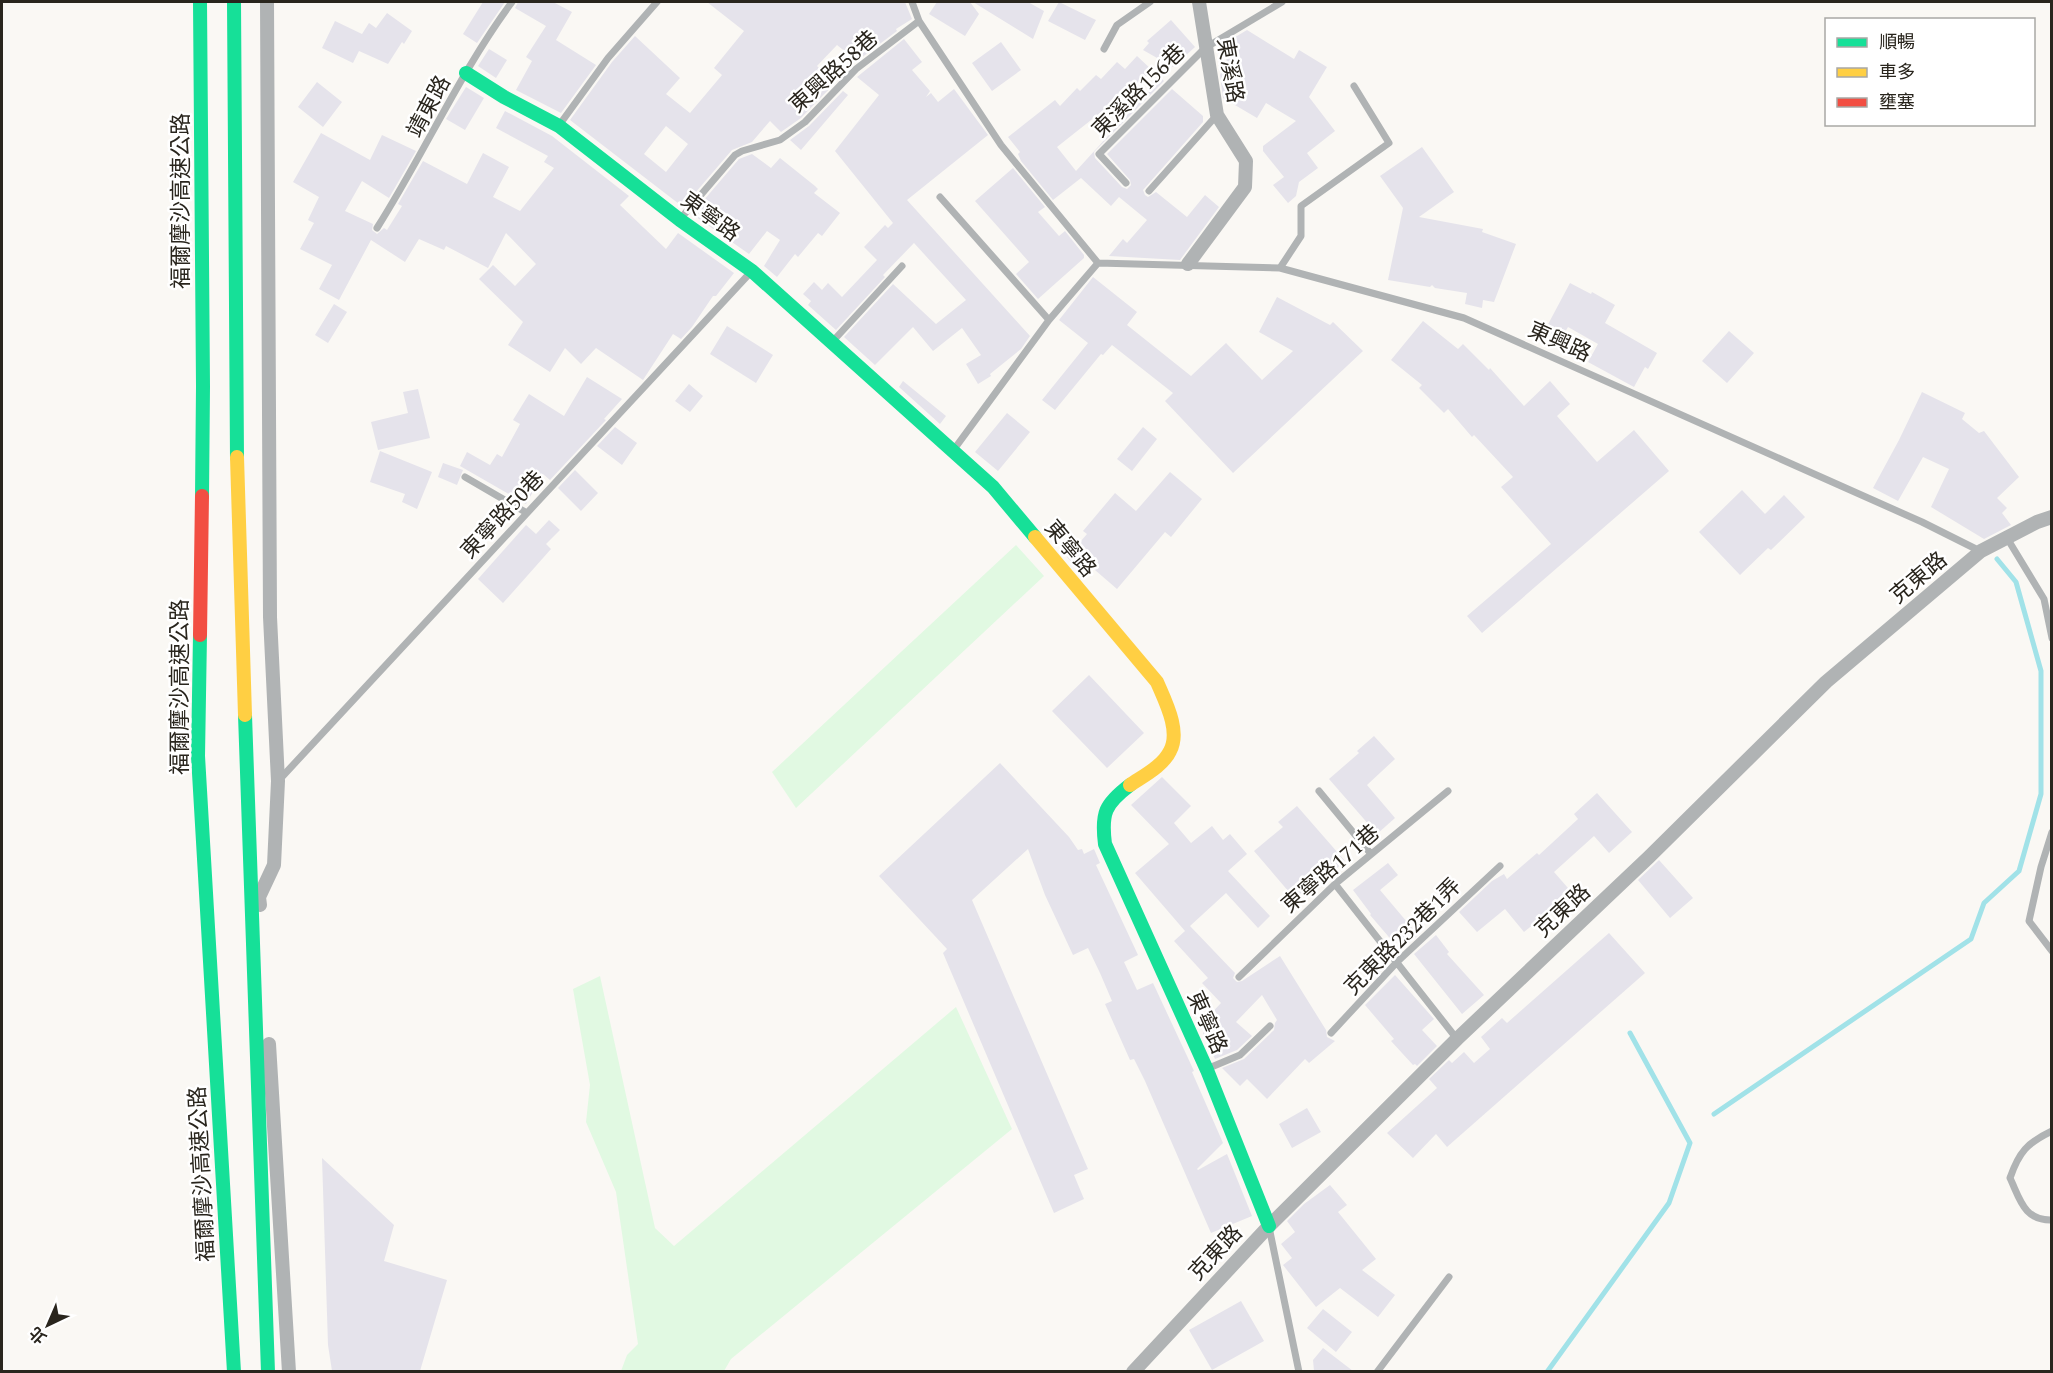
<svg xmlns="http://www.w3.org/2000/svg" width="2053" height="1373" font-family="Spectral,'Noto Sans TC',serif">
<style>
.green{fill:#e1f9e2}
.lines{fill:none;stroke-linecap:round;stroke-linejoin:round}
.stream{stroke:#a1e2e8;stroke-width:5}
.building{fill:#e5e3eb;fill-rule:evenodd}
.lane{stroke:#b0b3b4;stroke-width:7}
.street{stroke:#b0b3b4;stroke-width:14}
.fast{stroke:#16e098;stroke-width:14}
.slow{stroke:#ffcf43;stroke-width:14}
.jam{stroke:#f24e42;stroke-width:14}
.labels{text-anchor:middle;stroke-width:5;stroke-linejoin:round;paint-order:stroke}
.street-label{font-size:22px;fill:#29251d;stroke:#fff}
</style>
<rect width="100%" height="100%" fill="#faf8f4"/>
<path class="green" d="M1016,545L1044,576L796,808L772,772Z
M600,976L655,1228L674,1246L956,1007L1012,1129L731,1359L724,1371H621L627,1355L638,1344L616,1192L586,1122L590,1085L573,989Z"/>
<g class="lines">
<path class="stream" d="M1714,1114L1971,939L1984,903L2019,871L2041,794V671L2016,582L1997,559
M1547,1372L1669,1203L1690,1143L1630,1033"/>
</g>
<path class="building" d="M483,2H505L477,43L463,34Z
M518,2H553L572,12L556,40L596,65L561,113L516,90L532,61L526,57L546,26L515,8Z
M707,2H905L912,19L896,29L897,31L857,61L837,45L817,66L835,83L801,118L781,132L770,121L752,142L732,150L683,207L570,120L612,62L635,36L680,78L666,94L690,113L722,75L714,68L744,31ZM666,126L688,144L666,172L644,154Z
M937,2H970L979,14L965,36L929,14Z
M973,2H1028L1044,11L1033,39Z
M1059,2L1096,20L1085,40L1048,21Z
M387,13L412,31L404,44L402,42L388,64L359,51L353,63L322,48L335,21L362,34L369,23L376,28Z
M1171,20L1195,47L1173,67L1143,50L1149,43L1147,41Z
M1247,30L1294,59L1299,50L1327,67L1309,97L1335,131L1307,153L1318,168L1299,182L1296,196L1288,203L1273,185L1284,177L1263,151V146L1296,121L1266,103L1257,118L1223,98L1220,75L1227,60L1216,52L1227,42Z
M904,39L922,62L912,70L930,91L926,97L931,93L938,102L954,89L988,135L907,200L1030,336L1021,349L990,374L991,376L978,384L966,364L981,355L962,328L933,351L913,327L875,365L844,337L893,284L936,324L966,300L914,243L883,275L885,277L836,330L808,305L811,301L803,294L814,282L822,290L828,283L842,297L877,260L864,247L885,225L888,228L893,223L835,151L879,95L857,77Z
M1001,42L1021,70L992,91L972,63Z
M489,49L507,60L496,78L478,66Z
M1137,56L1153,71L1057,147L1076,171L1161,78L1164,81L1094,152L1095,158L1122,187L1127,189L1131,185L1130,180L1107,154L1172,89L1203,116V122L1143,190L1145,195L1148,197L1156,192L1187,217L1205,195L1219,207L1180,260L1109,256L1123,239L1127,243L1147,220L1119,197L1111,206L1081,178L1053,200L1021,161L1018,154L1020,152L1008,137L1055,100L1060,106L1077,88L1080,91L1096,75L1101,79L1117,62L1125,69Z
M317,82L342,102L323,127L298,107Z
M466,87L484,98L465,130L446,119Z
M843,91L848,95L801,150L790,140L809,126Z
M505,111L552,136L629,196L620,205L666,249L678,233L734,273L716,296H713L692,327L681,339L673,334L643,380L596,348L581,364L565,348L550,372L508,345L523,322L479,279L493,265L515,286L536,264L506,233L488,268L446,246L444,250L419,239L405,262L371,240L339,300L319,289L332,265L300,249L314,223L308,220L319,197L293,182L321,133L370,160L382,135L416,151L389,198L362,181L345,211L373,224L372,230L377,234L384,228L387,230L402,206L398,204L423,161L467,184L483,153L509,167L493,197L520,211L554,168L544,162L548,156L496,128Z
M1422,147L1454,192L1419,217L1483,229L1482,232L1516,244L1494,302L1483,300L1482,308L1465,304L1467,293L1435,288L1432,285L1430,287L1388,280L1403,208L1380,176Z
M752,154L771,168L780,158L815,186L818,189L814,193L840,213L822,236L818,233L798,257L795,254L777,277L764,266L780,240L767,231L749,254L692,214L739,159Z
M1013,168L1045,207L1038,212L1059,236L1065,231L1084,255V258L1038,299L1016,274L1029,262L975,201Z
M1093,277L1137,312L1127,325L1191,376L1226,343L1262,380L1293,351L1259,332L1277,297L1330,325L1333,322L1363,351L1233,473L1165,401L1173,393L1112,345L1103,355L1101,354L1055,410L1042,400L1088,343L1059,320Z
M1570,283L1591,294L1592,292L1615,305L1605,323L1657,353L1648,369L1645,367L1634,387L1588,362L1598,344L1568,327L1561,339L1545,330Z
M334,304L347,312L328,343L315,335Z
M1423,321L1458,349L1463,344L1489,370L1490,368L1524,406L1550,381L1570,404L1557,416L1597,462L1634,430L1669,471L1482,633L1467,616L1551,544L1501,487L1513,477L1474,435L1472,437L1448,409L1444,413L1419,388L1422,385L1391,360Z
M727,326L773,355L756,383L710,354Z
M1729,331L1754,353L1727,383L1702,361Z
M587,377L622,399L604,419L606,420L550,480L543,474L526,504L460,466L467,452L490,465L497,454L502,457L520,424L513,420L529,394L564,416Z
M903,381L946,416L940,424L899,387Z
M689,384L703,396L690,412L675,401Z
M418,389L430,438L378,450L371,422L408,413L403,392Z
M1922,392L1965,413L1962,419L1979,433L1984,431L2019,477L1997,498L2007,508L2002,513L2011,525L1984,539L1931,507L1949,469L1923,457L1898,501L1873,488L1899,440Z
M1007,413L1030,432L998,471L975,452Z
M615,427L637,443L622,465L597,446Z
M1143,427L1157,439L1132,471L1117,459Z
M380,451L432,472L417,509L402,502L405,494L370,482Z
M443,463L463,470L457,485L438,477Z
M575,470L598,493L581,511L558,488Z
M1170,472L1202,499L1171,537L1165,532L1117,589L1088,564L1081,572L1067,557L1087,534L1083,531L1115,493L1136,511Z
M1742,490L1765,514L1784,495L1805,517L1771,550L1768,548L1740,575L1699,532Z
M549,520L560,530L546,544L551,549L503,603L478,579L526,525L536,534Z
M1089,675L1144,733L1107,768L1052,711Z
M1374,736L1395,759L1367,785L1395,818L1377,834L1329,779L1359,753L1357,751Z
M1000,763L1069,837L1078,850L1082,849L1084,854L1094,849L1100,863L1096,865L1138,955L1124,962L1137,990L1153,983L1194,1071L1192,1072L1223,1143L1197,1169L1198,1170L1227,1154L1252,1216L1211,1233L1145,1081L1134,1059L1130,1060L1105,1004L1112,1001L1100,973L1088,948L1073,955L1045,895L1028,849L972,900L1088,1169L1074,1175L1084,1199L1054,1213L943,953L947,949L879,876Z
M1162,777L1191,806L1174,823L1191,843L1212,826L1223,840L1230,834L1247,854L1228,871L1270,916L1258,928L1226,893L1190,926L1235,973L1233,978L1237,982L1242,981L1280,956L1326,1030L1327,1037L1335,1041L1309,1063L1305,1059L1267,1099L1247,1079L1240,1086L1222,1068L1244,1059L1274,1030L1275,1023L1277,1020L1262,995L1236,1022L1252,1036L1237,1050L1215,1059L1203,1033L1208,1026L1204,1021L1221,1003L1202,983L1208,978L1174,941L1185,931L1135,873L1169,844L1131,805Z
M1597,793L1632,832L1609,853L1594,836L1554,872L1575,896L1554,914L1551,910L1524,932L1505,909L1477,932L1459,912L1492,881L1504,874L1507,879L1537,853L1539,855L1578,819L1574,814Z
M1297,806L1345,861L1327,877L1324,874L1295,899L1254,851L1283,827L1278,822Z
M1659,860L1693,898L1670,918L1638,880Z
M1388,863L1398,875L1380,890L1418,935L1407,945L1400,937L1394,943L1370,915L1371,914L1353,890Z
M1609,933L1645,973L1447,1147L1436,1134L1413,1158L1387,1133L1437,1088L1429,1079L1449,1060L1452,1063L1464,1052L1474,1063L1490,1049L1481,1037L1502,1018L1507,1023Z
M1436,935L1449,952L1447,954L1484,995L1462,1014L1414,954Z
M1395,975L1434,1019L1422,1030L1437,1046L1417,1066L1415,1064L1413,1065L1391,1041L1394,1039L1365,1005Z
M1307,1108L1321,1132L1292,1148L1279,1124Z
M322,1158L394,1225L384,1261L447,1280L420,1371H332L328,1345Z
M1330,1185L1347,1205L1338,1212L1376,1259L1362,1270L1395,1295L1378,1317L1340,1288L1316,1307L1283,1265L1292,1258L1281,1244L1295,1232L1287,1221L1304,1204Z
M1241,1301L1264,1341L1212,1370L1189,1330Z
M1323,1309L1352,1332L1336,1352L1307,1328Z
M1323,1348L1353,1371H1314L1313,1360Z"/>
<g class="lines">
<path class="lane" d="M912,2L919,21
M1104,49L1117,25L1150,2
M560,124L608,58L657,2
M1126,183L1099,154L1205,48L1282,2
M1149,191L1217,115
M940,197L1049,320
M681,218L735,155L742,151L780,140L805,122L856,69L919,21L1001,145L1098,263
M377,228C424,154 460,72 512,2
M1098,263L1280,268L1464,318L1922,522L1980,551
M1280,268L1301,236V206L1389,143L1354,86
M833,341L902,266
M955,448L1049,320L1098,263
M465,477L527,513
M2007,538L2044,599L2052,638
M280,779L750,273
M1319,791L1371,854
M2052,832L2041,867L2029,921L2052,951
M1335,884L1457,1039
M1239,977L1335,884L1448,791
M1331,1033L1397,962L1500,866
M1209,1068L1240,1055L1270,1026
M2052,1131C2027,1143 2019,1152 2010,1178C2020,1199 2024,1221 2052,1220
M1269,1227L1299,1372
M1377,1372L1449,1277"/>
<path class="street" d="M1188,264L1245,187L1246,161L1217,115L1199,2
M260,905L259,897L274,865L278,781L270,617L267,2
M269,1044L289,1372
M1133,1372L1269,1226L1457,1039L1649,857L1826,682L1981,551L2037,522L2052,517"/>
<path class="fast" d="M200,2L203,386L202,496
M234,2L237,457
M466,73L504,97L559,126L680,220L752,271L993,487L1035,537
M200,635L198,756L234,1372
M245,715L268,1372
M1130,785C1105,804 1101,813 1105,844L1207,1070L1269,1226"/>
<path class="slow" d="M237,457L245,715
M1035,537L1157,682C1165,701 1181,731 1170,751C1163,766 1143,776 1130,785"/>
<path class="jam" d="M200,635L202,496"/>
</g>
<g class="labels">
<g class="street-label">
<text transform="translate(1231 70) rotate(80)" y="8">東溪路</text>
<text transform="translate(833 71) rotate(-42)" y="8">東興路58巷</text>
<text transform="translate(1138 90) rotate(-45)" y="8">東溪路156巷</text>
<text transform="translate(428 106) rotate(-62)" y="8">靖東路</text>
<text transform="translate(180 201) rotate(-90)" y="8">福爾摩沙高速公路</text>
<text transform="translate(711 216) rotate(36)" y="8">東寧路</text>
<text transform="translate(1560 341) rotate(24)" y="8">東興路</text>
<text transform="translate(502 514) rotate(-47)" y="8">東寧路50巷</text>
<text transform="translate(1071 548) rotate(50)" y="8">東寧路</text>
<text transform="translate(1918 577) rotate(-40)" y="8">克東路</text>
<text transform="translate(179 687) rotate(-90)" y="8">福爾摩沙高速公路</text>
<text transform="translate(1330 868) rotate(-41)" y="8">東寧路171巷</text>
<text transform="translate(1562 910) rotate(-43)" y="8">克東路</text>
<text transform="translate(1402 936) rotate(-45)" y="8">克東路232巷1弄</text>
<text transform="translate(1208 1022) rotate(66)" y="8">東寧路</text>
<text transform="translate(201 1174) rotate(-93)" y="8">福爾摩沙高速公路</text>
<text transform="translate(1215 1252) rotate(-47)" y="8">克東路</text>
</g>
</g>
<rect width="2053" height="1373" fill="none" stroke="#29251d" stroke-width="6"/>
<rect x="1825" y="18" width="210" height="108" fill="#ffffff" stroke="#a9a8a5" stroke-width="1.5"/>
<rect x="1837" y="38" width="30" height="9" fill="#16e098" stroke="#a9a8a5" stroke-width="1.5"/>
<text x="1879" y="48" font-size="18" fill="#29251d">順暢</text>
<rect x="1837" y="68" width="30" height="9" fill="#ffcf43" stroke="#a9a8a5" stroke-width="1.5"/>
<text x="1879" y="78" font-size="18" fill="#29251d">車多</text>
<rect x="1837" y="98" width="30" height="9" fill="#f24e42" stroke="#a9a8a5" stroke-width="1.5"/>
<text x="1879" y="108" font-size="18" fill="#29251d">壅塞</text>
<g transform="translate(48 1325) rotate(224)" stroke="#ffffff" stroke-width="4.5" paint-order="stroke">
<path d="M0-4.5L10 22L0 15L-10 22Z" fill="#29251d"/>
<text y="-9" font-size="16" font-weight="bold" text-anchor="middle" fill="#29251d">北</text>
</g>
</svg>
